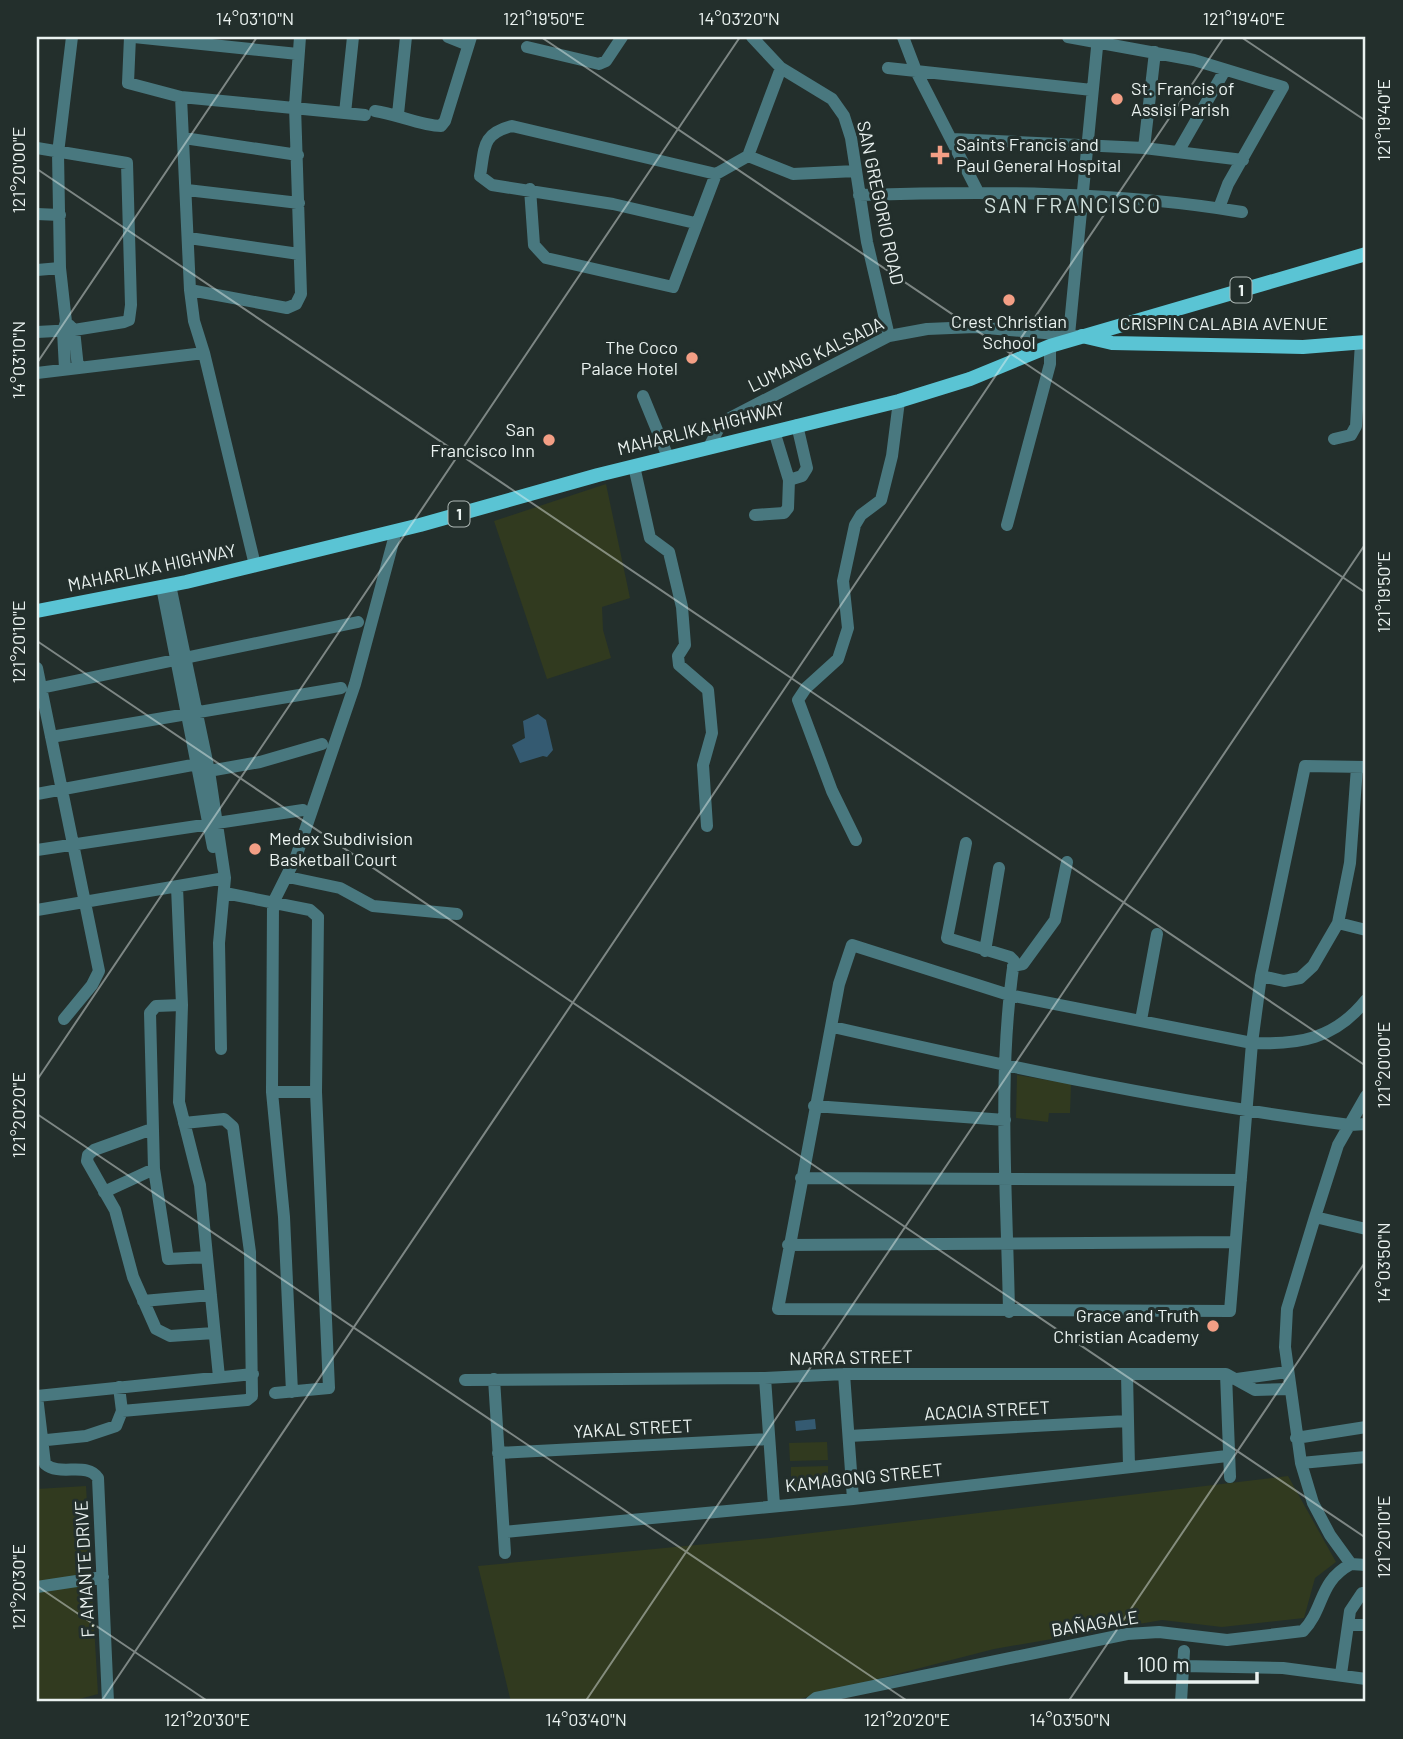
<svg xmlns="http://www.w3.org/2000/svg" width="1403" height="1739" font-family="Barlow,sans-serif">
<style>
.green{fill:#313a1f}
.water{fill:#345a71}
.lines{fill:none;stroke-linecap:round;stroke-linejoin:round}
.minor{stroke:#49787f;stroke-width:12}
.major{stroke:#5ac4d4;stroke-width:14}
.ticks{fill:none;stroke:#eaf2f0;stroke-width:2;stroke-opacity:0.45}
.poi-dot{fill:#f39f85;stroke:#232f2c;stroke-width:2.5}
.labels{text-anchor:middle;stroke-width:6;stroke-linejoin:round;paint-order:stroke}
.shield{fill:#232f2c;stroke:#aeb8b5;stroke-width:2}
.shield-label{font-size:16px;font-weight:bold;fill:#eaf2f0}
.poi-label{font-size:18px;fill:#eaf2f0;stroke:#232f2c;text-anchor:start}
.street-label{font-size:18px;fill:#eaf2f0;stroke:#232f2c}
.quarter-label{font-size:21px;letter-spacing:2px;fill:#d2e1dd;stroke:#232f2c}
.neatline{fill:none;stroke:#eaf2f0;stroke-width:2.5}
.ticks-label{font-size:18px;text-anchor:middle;fill:#eaf2f0}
</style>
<rect width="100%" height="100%" fill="#232f2c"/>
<path class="green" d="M606,484L630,598L602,607L603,630L611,658L547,679L494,521Z
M1017,1075L1071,1084L1070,1113H1049L1048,1122L1016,1118Z
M827,1442L828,1460L790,1461L789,1443Z
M828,1466V1487L791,1488V1467Z
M1288,1476L1336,1562L1315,1578L1304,1618L1222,1627L1162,1620L994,1649L788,1702H511L478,1566L770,1538Z
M86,1486L98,1694L68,1702H37V1489Z"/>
<path class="water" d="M538,714L546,720L553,750L547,757L543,756L520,763L512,745L525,738L523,721Z
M815,1419L816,1429L796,1431L795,1421Z"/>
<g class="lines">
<path class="minor" d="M130,37L128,83L181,97L365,115
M134,37L298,54
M448,37L468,45
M752,37L781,68L832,99L844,116L851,138L867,242L889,336
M903,37L916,71L978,192
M1068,37L1194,60L1283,87L1228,184L1219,208
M527,47L599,64L606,61L622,37
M888,68L1092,90
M181,97L190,290L194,321L204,353
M375,111C397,114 421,126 441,126L445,121L471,37
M345,113L353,37
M398,114L406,37
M184,138L298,155
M952,139L1144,148L1243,160
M37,148L127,163L131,305L129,320L124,322L74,330L37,332
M1144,148L1155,52
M1178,152L1225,70
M748,156L781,68
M530,189L534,245L546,258L673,287L716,174L748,156L793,174L856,171
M187,190L299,203
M859,195C986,191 1116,191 1242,212
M37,214L60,215
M695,223L613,204L492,185L480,176C485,148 481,134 512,126L716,174
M189,238L299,254
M37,270L60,268
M190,290L287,308L296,304L301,294L295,106L300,37
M69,325L74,330L78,368
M1069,335L1098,37
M65,369L63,331L66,322L60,268L58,153L72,37
M37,373L204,353L255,565
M643,396L668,457
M774,431L789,480
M1334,439L1351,435L1356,426L1361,342
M709,447L722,422L889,336L927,329L975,327L1079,336
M634,466L650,538L669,552L682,607L685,645L678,656L679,665L708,690L712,733L703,765L707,826
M755,515L784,513L788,508L789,480L802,476L807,468L797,425
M1007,525L1050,364V346
M170,585L209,771L225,878L219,943L221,1049
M162,587L213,847
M37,668L99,971L92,985L64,1019
M41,688L358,622
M51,737L341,688
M1366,767L1305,766L1261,976L1252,1043L1230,1311L778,1309L839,984L852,945L1009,995L1252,1043C1299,1045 1335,1039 1366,1000
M203,772L260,762L322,744
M37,794L203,763
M856,840L832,791L798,700L806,688L838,659L848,628L843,581L855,525L861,515L881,500L892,456L899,401
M966,843L947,938L1010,957L1014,961C997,1076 1007,1196 1009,1312
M37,850L303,810
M288,877L340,888L373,906L457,914
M177,887L182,1005L179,1102L200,1185L219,1377
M225,893L310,910L318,917L316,1092L329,1388L275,1393
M37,910L225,878
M1338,923L1366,930
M985,951L999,868
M1013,966L1023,964L1055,920L1067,862
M1261,976L1284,981L1300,978L1313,966L1338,923L1350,863L1357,767
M182,1005L156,1006L150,1013L154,1169L168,1259L207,1257
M1141,1020L1157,934
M833,1027C1004,1066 1176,1103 1350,1125L1366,1124
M272,1092H316
M1366,1096L1338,1145L1315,1217L1287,1309L1285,1347L1301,1463L1313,1503L1330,1535L1351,1564L1366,1565
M814,1106L1005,1120
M152,1129L94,1150L88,1155L87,1161L115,1210L133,1277L156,1329L170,1336L214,1333
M801,1178L1241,1180
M104,1192L154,1169
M1315,1217L1366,1229
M788,1245L1235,1242
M143,1301L211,1295
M844,1374L853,1499
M1127,1374L1129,1467
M1226,1374L1230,1477
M765,1378L774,1505
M494,1379L505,1553
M1237,1379L1287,1372
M465,1380L765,1378L844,1374H1226L1255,1390L1290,1389
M292,1392L284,1217L272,1092L273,903L296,857L355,684L396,531
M37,1396L45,1464C60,1477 87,1461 98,1478L108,1702
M37,1396L253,1374
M122,1411L247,1400L252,1396L250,1252L233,1127L224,1119L184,1123
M849,1436L1127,1421
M1296,1438L1366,1427
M37,1441L86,1436L116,1426L122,1411L119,1387
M498,1453L769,1439
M1301,1463L1366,1457
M504,1532L853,1499L1227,1456
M37,1587L103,1577
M1348,1625H1366
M1183,1666L1283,1668L1366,1679
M1341,1674L1350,1611L1362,1593H1366
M811,1702L816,1698L1127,1634L1159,1632L1227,1640L1303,1631C1325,1608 1318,1582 1351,1564
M1181,1702L1184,1651"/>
<path class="major" d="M1082,336L1112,343L1303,347L1366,342
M37,611L186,582L420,525L598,475L899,401L970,379L1050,346L1366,254"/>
</g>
<path class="ticks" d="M541,37L1366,593M1241,37L1366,121M37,169L1366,1066M37,363L257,37M37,641L1366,1538M37,1080L740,37M37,1114L909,1702M37,1586L209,1702M101,1702L1224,37M585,1702L1366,543M1068,1702L1366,1261"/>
<g class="poi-dot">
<circle cx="1117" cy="99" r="7"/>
<path d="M936.5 144.5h7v7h7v7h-7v7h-7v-7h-7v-7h7z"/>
<circle cx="1009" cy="300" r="7"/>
<circle cx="692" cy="358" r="7"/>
<circle cx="549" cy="440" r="7"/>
<circle cx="255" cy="849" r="7"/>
<circle cx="1213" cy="1326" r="7"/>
</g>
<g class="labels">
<g class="shield">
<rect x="1230.5" y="277.5" width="21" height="25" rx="5"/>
<rect x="448.5" y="501.5" width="21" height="25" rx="5"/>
</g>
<g class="shield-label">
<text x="1241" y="296">1</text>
<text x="459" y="520">1</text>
</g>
<g class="poi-label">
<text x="1131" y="95">St. Francis of<tspan x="1131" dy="21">Assisi Parish</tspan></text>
<text x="956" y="151">Saints Francis and<tspan x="956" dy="21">Paul General Hospital</tspan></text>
<text x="1009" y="328" text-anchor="middle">Crest Christian<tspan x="1009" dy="21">School</tspan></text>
<text x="678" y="354" text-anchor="end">The Coco<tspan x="678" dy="21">Palace Hotel</tspan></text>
<text x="535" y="436" text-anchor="end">San<tspan x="535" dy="21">Francisco Inn</tspan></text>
<text x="269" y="845">Medex Subdivision<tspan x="269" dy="21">Basketball Court</tspan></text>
<text x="1199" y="1322" text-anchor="end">Grace and Truth<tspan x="1199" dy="21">Christian Academy</tspan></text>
</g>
<g class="street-label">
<text transform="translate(880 203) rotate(78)" y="6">SAN GREGORIO ROAD</text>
<text x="1224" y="330">CRISPIN CALABIA AVENUE</text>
<text transform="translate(816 355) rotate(-26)" y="6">LUMANG KALSADA</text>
<text transform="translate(701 429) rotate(-14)" y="6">MAHARLIKA HIGHWAY</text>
<text transform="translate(152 568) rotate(-12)" y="6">MAHARLIKA HIGHWAY</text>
<text transform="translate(851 1358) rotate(-1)" y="6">NARRA STREET</text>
<text transform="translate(987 1411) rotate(-3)" y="6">ACACIA STREET</text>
<text transform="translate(633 1429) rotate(-3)" y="6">YAKAL STREET</text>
<text transform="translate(864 1478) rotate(-6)" y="6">KAMAGONG STREET</text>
<text transform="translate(85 1569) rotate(-93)" y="6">F. AMANTE DRIVE</text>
<text transform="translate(1095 1624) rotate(-9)" y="6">BAÑAGALE</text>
</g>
<g class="quarter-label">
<text x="1073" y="213">SAN FRANCISCO</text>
</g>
</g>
<rect width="1403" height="1739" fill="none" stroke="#232f2c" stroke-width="77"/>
<path d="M1126 1672v10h131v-10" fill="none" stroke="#eaf2f0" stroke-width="3.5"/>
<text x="1137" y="1672" font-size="21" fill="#eaf2f0" stroke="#232f2c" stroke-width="5" paint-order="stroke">100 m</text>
<rect x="38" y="38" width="1326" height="1662" class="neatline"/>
<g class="ticks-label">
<text x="255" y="25">14°03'10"N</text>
<text x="544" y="25">121°19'50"E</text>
<text x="739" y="25">14°03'20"N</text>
<text x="1244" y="25">121°19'40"E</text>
<text transform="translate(1384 120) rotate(-90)" y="6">121°19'40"E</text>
<text transform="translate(19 170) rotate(-90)" y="6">121°20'00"E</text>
<text transform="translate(19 360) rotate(-90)" y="6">14°03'10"N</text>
<text transform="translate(1384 592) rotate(-90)" y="6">121°19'50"E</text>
<text transform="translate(19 642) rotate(-90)" y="6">121°20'10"E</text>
<text transform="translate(1384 1065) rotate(-90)" y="6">121°20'00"E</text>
<text transform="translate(19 1115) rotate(-90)" y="6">121°20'20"E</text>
<text transform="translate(1384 1263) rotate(-90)" y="6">14°03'50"N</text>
<text transform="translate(1384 1537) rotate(-90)" y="6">121°20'10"E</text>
<text transform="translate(19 1587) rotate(-90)" y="6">121°20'30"E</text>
<text x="207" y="1726">121°20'30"E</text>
<text x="586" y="1726">14°03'40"N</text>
<text x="907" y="1726">121°20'20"E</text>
<text x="1070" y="1726">14°03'50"N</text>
</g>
</svg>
